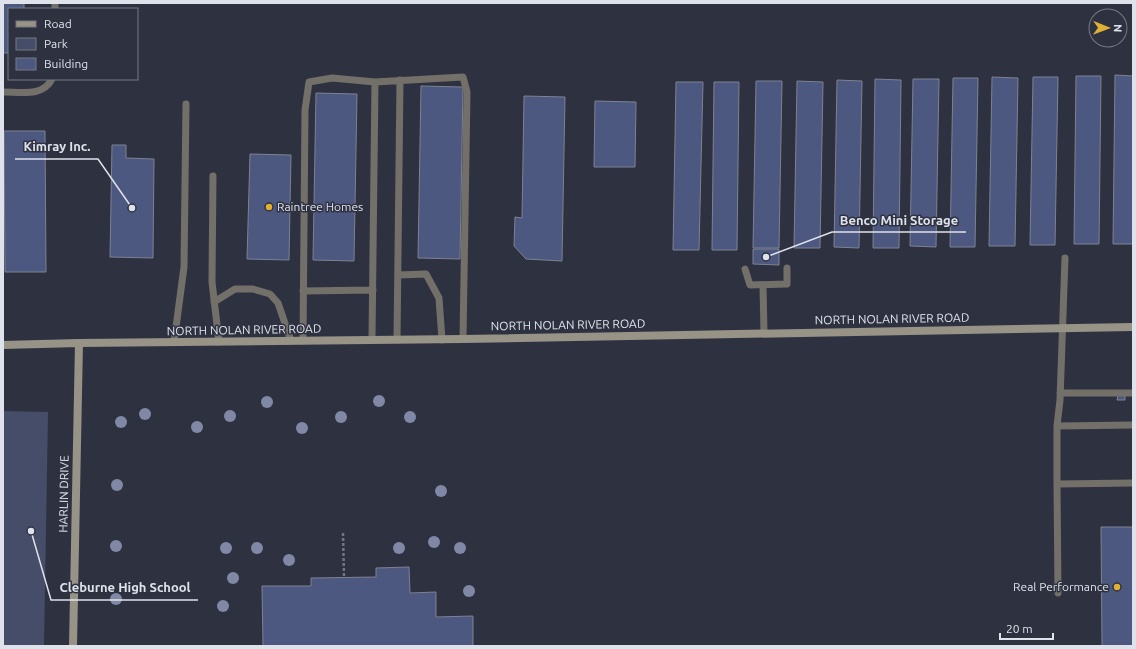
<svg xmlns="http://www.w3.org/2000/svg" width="1136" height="649" font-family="Ubuntu,sans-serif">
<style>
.green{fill:#464d69}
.building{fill:#4d5881;stroke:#7d8292}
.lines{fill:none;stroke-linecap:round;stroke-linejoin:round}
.path{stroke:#717581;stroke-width:2.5;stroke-dasharray:3 2;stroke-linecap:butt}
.lane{stroke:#737069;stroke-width:7}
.secondary{stroke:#989387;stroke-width:8}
.tree{fill:#8088a6}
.poi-dot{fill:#dfb034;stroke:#2e3240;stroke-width:1.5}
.labels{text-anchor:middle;stroke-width:3;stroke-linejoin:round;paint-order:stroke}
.poi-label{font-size:12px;fill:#dfe2eb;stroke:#2e3240;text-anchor:start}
.street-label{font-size:12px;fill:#dfe2eb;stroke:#2e3240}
.leader{fill:none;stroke:#dfe2eb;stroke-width:1.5}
.callout-dot{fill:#dfe2eb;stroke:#2e3240;stroke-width:1.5}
.callout-label{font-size:13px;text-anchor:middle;font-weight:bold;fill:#dfe2eb;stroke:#2e3240;stroke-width:3;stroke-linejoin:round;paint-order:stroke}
</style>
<rect width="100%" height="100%" fill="#2e3240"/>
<path class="green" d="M3,411L48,412L44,646H3Z"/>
<path class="building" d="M3,3H24V9H9V53H3V59Z
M1115,75L1133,76V244H1113Z
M1076,76H1101L1099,244H1074Z
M992,77L1018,78L1015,246H989Z
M1033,77H1058L1055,245H1030Z
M953,78H978L975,247H950Z
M875,79L901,80L899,248H873Z
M913,79H939L936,247L910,246Z
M837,80L862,81L859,248L834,247Z
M756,81H782L779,248H753Z
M797,81L823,82L820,248H794Z
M676,82H703L699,250H673Z
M714,82H739L737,250H712Z
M421,86L463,87L460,259L418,258Z
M316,93L357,94L354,261L313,260Z
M524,96L565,97L562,261L526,259L514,246L515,217L522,218Z
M595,101L636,102L635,167H594Z
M4,131H45L46,272H5Z
M112,145H126V158L154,159L153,258L110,257Z
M250,154L291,155L289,260L247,259Z
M753,249H779V265L753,264Z
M1118,395L1125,396V400H1117Z
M1133,524V646H1102L1101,527H1133Z
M409,567L410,593L436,592V617L473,616V646H263L262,586H311V578L376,577V568Z"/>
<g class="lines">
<path class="path" d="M343,533L344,577"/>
<path class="lane" d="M55,3V9
M375,82L463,77L467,92L463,339
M3,92C21,92 43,97 52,79
M213,176L212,282L219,342
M1065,258L1060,400L1057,426V484L1133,483
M745,269L750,285L787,284V268
M398,275L426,274L439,298L442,340
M763,285L764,333
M303,291L373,290
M214,302L235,289H253L270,294L278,303L291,341
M397,340L400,80
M303,341L305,110L309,82L332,78L375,82L372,340
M174,342L184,267L186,104
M1060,393H1133
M1057,426L1133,425
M1057,484L1058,593"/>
<path class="secondary" d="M3,345L79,343L463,339L1133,327
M73,646L79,343"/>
</g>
<g class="tree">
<circle cx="379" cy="401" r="6"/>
<circle cx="267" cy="402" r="6"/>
<circle cx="145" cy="414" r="6"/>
<circle cx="230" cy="416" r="6"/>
<circle cx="341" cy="417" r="6"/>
<circle cx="410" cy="417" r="6"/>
<circle cx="121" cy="422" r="6"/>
<circle cx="197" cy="427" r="6"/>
<circle cx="302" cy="428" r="6"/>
<circle cx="117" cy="485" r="6"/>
<circle cx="441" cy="491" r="6"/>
<circle cx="434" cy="542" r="6"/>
<circle cx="116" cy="546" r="6"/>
<circle cx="226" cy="548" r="6"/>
<circle cx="257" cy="548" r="6"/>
<circle cx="399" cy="548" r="6"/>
<circle cx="460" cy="548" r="6"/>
<circle cx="289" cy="560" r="6"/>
<circle cx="233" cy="578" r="6"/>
<circle cx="469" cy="591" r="6"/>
<circle cx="116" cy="599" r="6"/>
<circle cx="223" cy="606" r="6"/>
</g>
<g class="poi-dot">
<circle cx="269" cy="207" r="4"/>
<circle cx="1117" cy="587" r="4"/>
</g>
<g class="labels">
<g class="poi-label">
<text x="277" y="211">Raintree Homes</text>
<text x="1109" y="591" text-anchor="end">Real Performance</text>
</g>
<g class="street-label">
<text transform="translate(892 319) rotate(-1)" y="4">NORTH NOLAN RIVER ROAD</text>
<text transform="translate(568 325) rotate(-1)" y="4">NORTH NOLAN RIVER ROAD</text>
<text transform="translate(244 330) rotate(-1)" y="4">NORTH NOLAN RIVER ROAD</text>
<text transform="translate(64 494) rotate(-89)" y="4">HARLIN DRIVE</text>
</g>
</g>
<path class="leader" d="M132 208L98 159H15M766 257L832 232H966M31 531L51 600H198"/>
<g class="callout-dot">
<circle cx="132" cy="208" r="4"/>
<circle cx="766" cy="257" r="4"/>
<circle cx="31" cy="531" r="4"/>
</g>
<g class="callout-label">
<text x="57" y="151">Kimray Inc.</text>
<text x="899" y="225">Benco Mini Storage</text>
<text x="125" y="592">Cleburne High School</text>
</g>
<rect width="1136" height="649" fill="none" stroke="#dfe2eb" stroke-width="8"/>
<rect x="8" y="8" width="130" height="72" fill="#2e3240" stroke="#757884"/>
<rect x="16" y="21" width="20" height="6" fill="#989387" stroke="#757884"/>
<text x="44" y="28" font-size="12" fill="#dfe2eb">Road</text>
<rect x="16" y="38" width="20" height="12" fill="#464d69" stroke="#757884"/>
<text x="44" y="48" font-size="12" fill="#dfe2eb">Park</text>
<rect x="16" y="58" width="20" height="12" fill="#4d5881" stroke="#757884"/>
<text x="44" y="68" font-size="12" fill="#dfe2eb">Building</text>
<g transform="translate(1108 28) rotate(91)"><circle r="19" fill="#2e3240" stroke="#757884"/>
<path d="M0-3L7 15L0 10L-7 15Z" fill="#dfb034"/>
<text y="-6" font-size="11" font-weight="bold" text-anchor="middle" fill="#dfe2eb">N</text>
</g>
<path d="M1000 633v6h53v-6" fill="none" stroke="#dfe2eb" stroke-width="2"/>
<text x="1006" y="633" font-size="12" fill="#dfe2eb" stroke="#2e3240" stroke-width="3" paint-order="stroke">20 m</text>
</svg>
